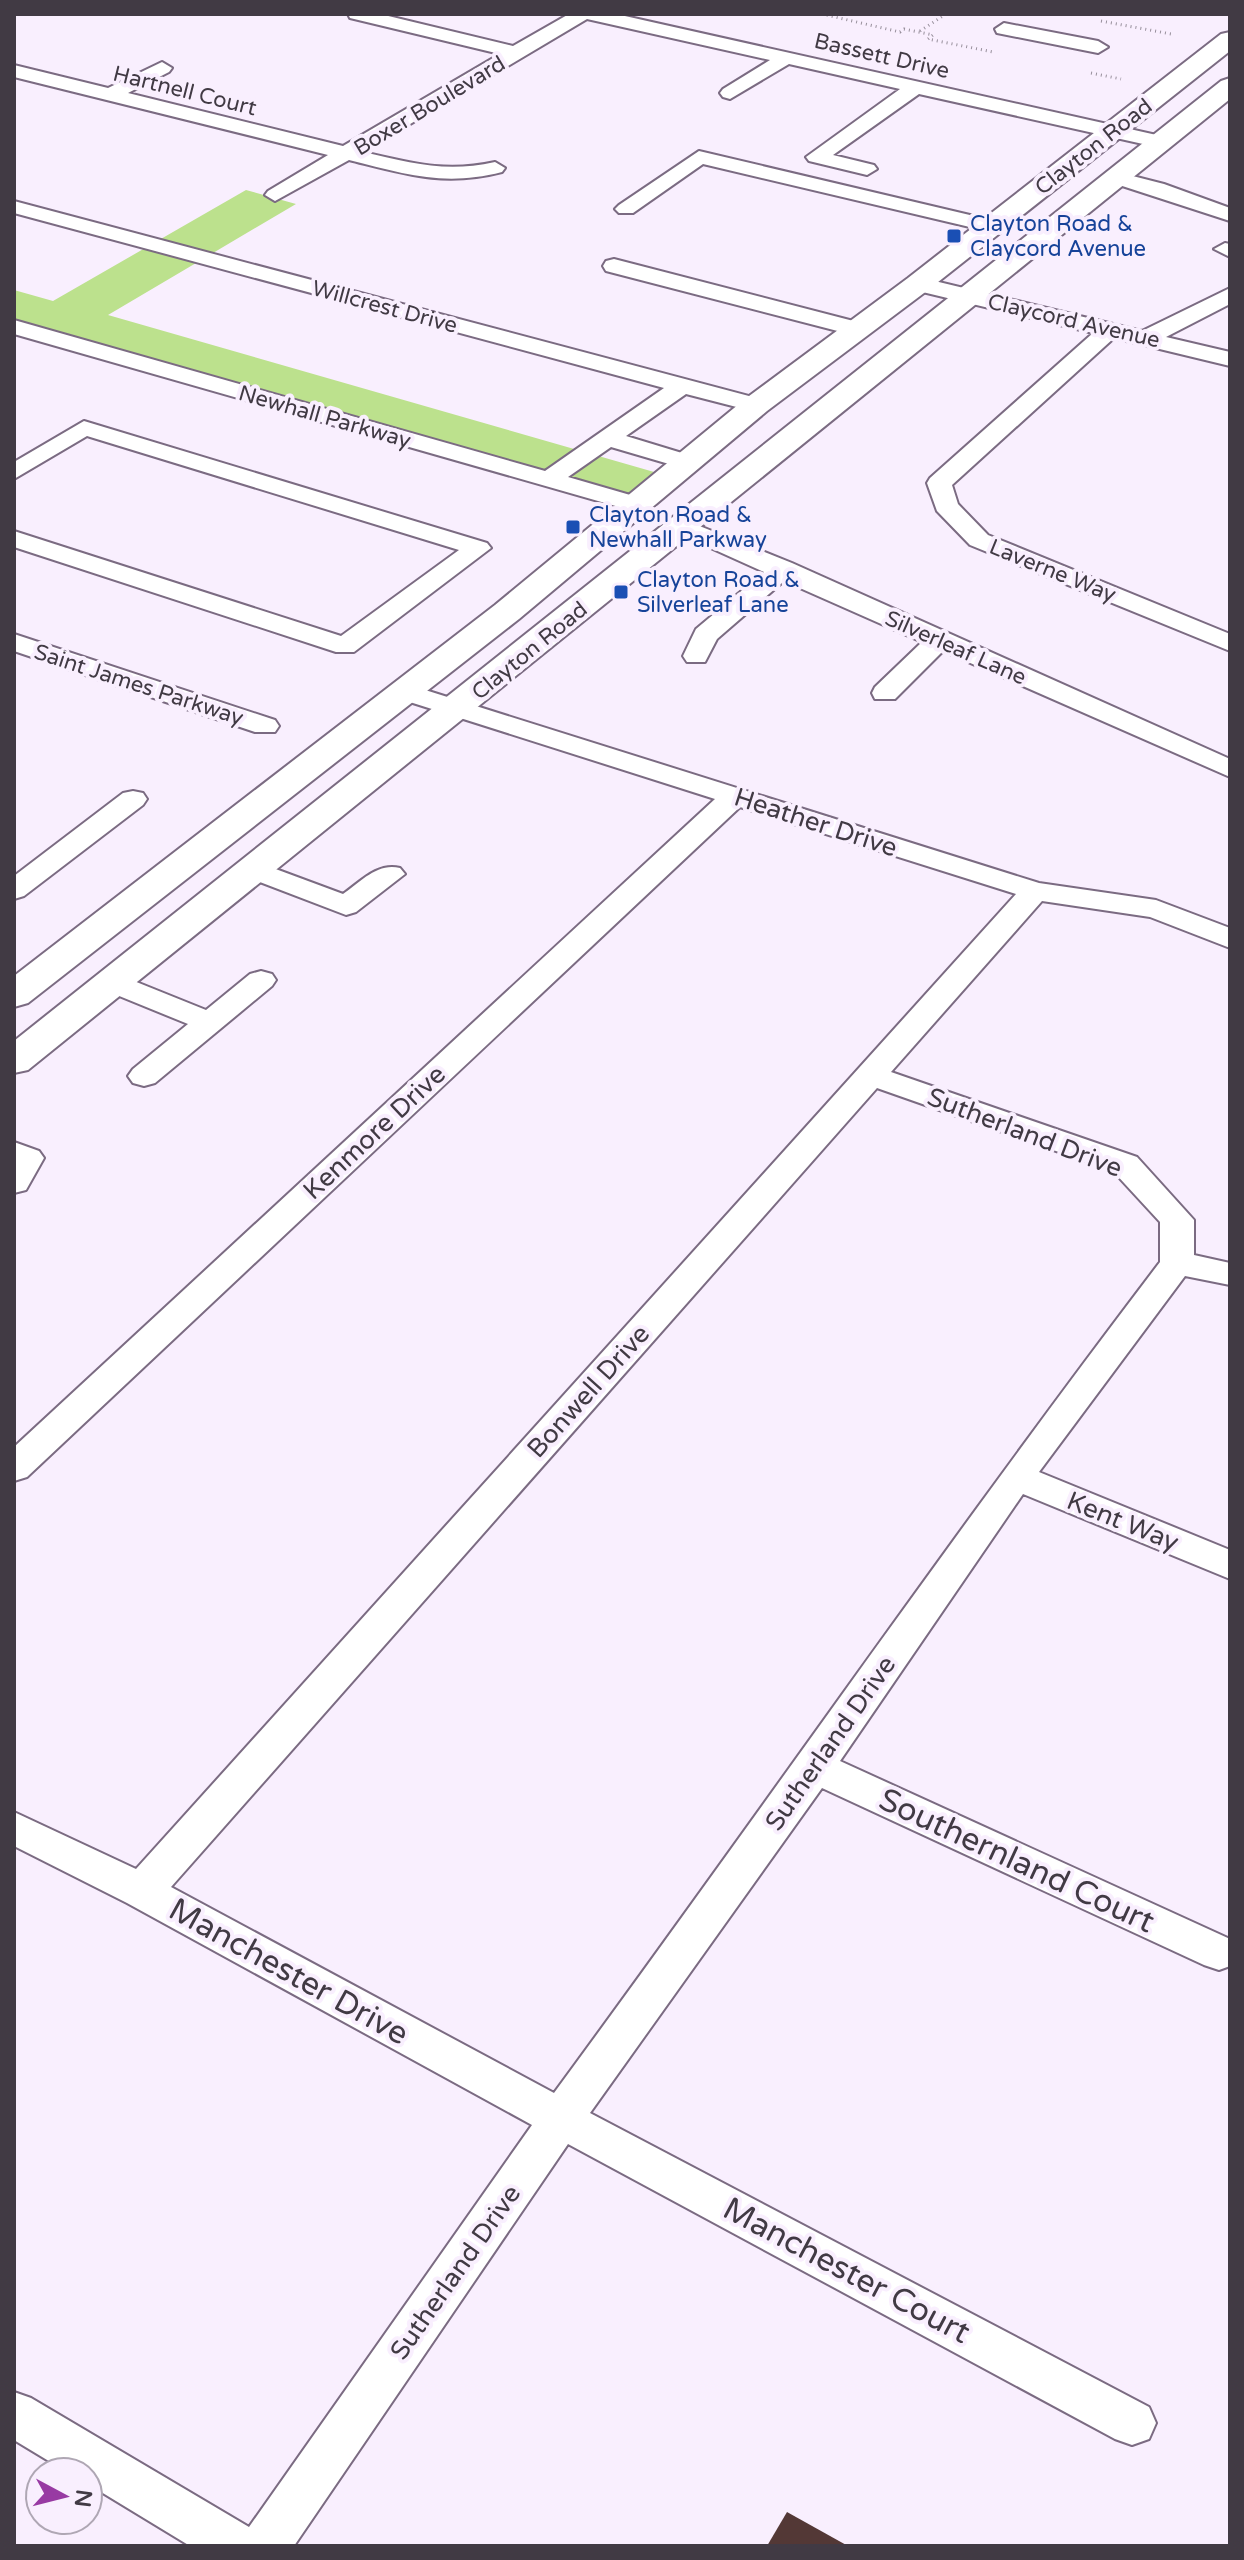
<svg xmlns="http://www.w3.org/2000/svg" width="1244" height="2560" font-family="'Varela Round',sans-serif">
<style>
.green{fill:#bce18d}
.building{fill:#533836}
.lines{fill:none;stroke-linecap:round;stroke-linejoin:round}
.minor-casing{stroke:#7b6b82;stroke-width:4}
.major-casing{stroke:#7b6b82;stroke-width:4}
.path{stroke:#978f9b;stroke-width:3;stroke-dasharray:1 4;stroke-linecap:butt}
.minor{fill:#fff;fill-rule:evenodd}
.major{fill:#fff;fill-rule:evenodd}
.transit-dot{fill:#1a4fb4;stroke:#f9effe;stroke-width:3}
.labels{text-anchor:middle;stroke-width:8;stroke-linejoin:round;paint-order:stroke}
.far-street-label{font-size:22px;fill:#413a44;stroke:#f9effe}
.far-transit-label{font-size:22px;fill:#164399;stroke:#f9effe;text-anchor:start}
.street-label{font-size:26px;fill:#413a44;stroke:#f9effe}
.near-street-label{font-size:32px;fill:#413a44;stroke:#f9effe}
</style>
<rect width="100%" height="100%" fill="#f9effe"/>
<path class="green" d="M246,190L296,204L108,315L668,476L635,504L14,327V290L53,301Z"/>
<path class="building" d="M787,2512L848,2546H767Z"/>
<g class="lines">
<defs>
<path id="minor" d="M348,14H380L513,46L569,14H616L1161,136L1171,142L1161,148L919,94L833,155L874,165L877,169L867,175L809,161L806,157L900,89L789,64L730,99L723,97L720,93L723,89L770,60L587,19L363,152C412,163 445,173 495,162L505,168L502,172C444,187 405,174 349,160L275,201L265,195L268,191L328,155L14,77V65L108,88L162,62L172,68L169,72L128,93L343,146L500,54L350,18Z
M1004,23L1098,41L1108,47L1098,53L997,33L995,29Z
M699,151L991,220L1002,226L991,232L703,164L633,213H619L615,209L619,205Z
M1117,172L1164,184L1230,208V221L1110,182L1107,178Z
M14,201L764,400L768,405L756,412L686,394L626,436L695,457L698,462L695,467L686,469L611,447L568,477L644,499L647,504L635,511L626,509L14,334V320L545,471L664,388L14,213Z
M1225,243L1230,244V257L1214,249Z
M614,259L865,324L868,329L857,336L606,271L603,266L606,261Z
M918,277L1142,331L1230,288V304L1166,337L1230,352V366L1114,338L952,485L958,504L988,535L1230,634V651L970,545L937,511L927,483L930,478L1093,333L910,289L907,284L910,279Z
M84,421L487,543L491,548L354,652H336L14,547V531L341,636L459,550L87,436L14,479V462Z
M682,519L792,563L1230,759V777L943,651L895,699H875L872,693L875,687L922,642L784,581L717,639L705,662H687L683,656L696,629L764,572L673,531L670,526Z
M14,634L275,720L279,726L275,732H255L14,651Z
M403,683L1039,883L1156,900L1230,928V948L1150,917L1042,901L891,1072L1137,1157L1194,1220V1255L1230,1263V1285L1185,1276L1039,1472L1230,1550V1579L1023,1494L840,1761L1230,1939V1966L1219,1970L1204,1965L822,1788L590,2113L1149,2407L1156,2423L1149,2439L1132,2445L1115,2439L568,2144L294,2546H190L88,2484V2472H67L14,2440V2392L31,2398L249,2527L532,2125L127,1903L14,1846V1812L136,1869L1016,894L740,807L27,1477L14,1481V1447L715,799L394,697L390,691L394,685ZM877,1088L1113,1171L1160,1222V1262C952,1535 757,1817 554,2093L171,1887Z
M133,791L143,793L147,799L143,805L24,896L14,899V876L123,793Z
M254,861L343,894C360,882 378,862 400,868L405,874L356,912L346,915L244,876L239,870L244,864Z
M261,971L272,974L276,980L272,986L155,1083L144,1086L133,1083L128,1076L133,1069L188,1024L102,989L98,983L102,977H124L206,1010L250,974Z
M14,1142L39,1151L44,1158L26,1190L14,1193Z"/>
<path id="major" d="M1230,32V51L928,290L767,411L519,619L28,1003L14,1007V976L495,605L745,399L908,278L1221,34Z
M1230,78V99L28,1070L14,1073V1041L1221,81Z"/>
</defs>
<use href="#minor" class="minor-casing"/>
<use href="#major" class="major-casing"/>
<path class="path" d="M822,14L900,32L904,29L933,35L928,39L993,52
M1101,21L1171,34
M920,31L946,14
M1091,73L1121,79"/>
<use href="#minor" class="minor"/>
<use href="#major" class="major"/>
</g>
<g class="transit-dot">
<rect x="946" y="228" width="16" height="16" rx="4"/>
<rect x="565" y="519" width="16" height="16" rx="4"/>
<rect x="613" y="584" width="16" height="16" rx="4"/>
</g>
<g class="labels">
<g class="far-street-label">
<text transform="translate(882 55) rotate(13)" y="8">Bassett Drive</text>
<text transform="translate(185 90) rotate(14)" y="8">Hartnell Court</text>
<text transform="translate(429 105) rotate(-31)" y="8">Boxer Boulevard</text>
<text transform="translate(1093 146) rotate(-38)" y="8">Clayton Road</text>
<text transform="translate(385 306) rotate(15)" y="8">Willcrest Drive</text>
<text transform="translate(1074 320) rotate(13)" y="8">Claycord Avenue</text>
<text transform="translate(325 416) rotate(16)" y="8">Newhall Parkway</text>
<text transform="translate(1053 570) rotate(22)" y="8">Laverne Way</text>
<text transform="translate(956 647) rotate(24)" y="8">Silverleaf Lane</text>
<text transform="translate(529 650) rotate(-39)" y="8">Clayton Road</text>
<text transform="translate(139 684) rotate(18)" y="8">Saint James Parkway</text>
</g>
<g class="far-transit-label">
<text x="970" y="231">Clayton Road &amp;<tspan x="970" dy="25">Claycord Avenue</tspan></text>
<text x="589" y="522">Clayton Road &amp;<tspan x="589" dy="25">Newhall Parkway</tspan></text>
<text x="637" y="587">Clayton Road &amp;<tspan x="637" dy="25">Silverleaf Lane</tspan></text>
</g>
<g class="street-label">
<text transform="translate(816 822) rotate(18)" y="9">Heather Drive</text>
<text transform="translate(374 1132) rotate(-43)" y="9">Kenmore Drive</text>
<text transform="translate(1025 1132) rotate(21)" y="9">Sutherland Drive</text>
<text transform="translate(588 1391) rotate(-48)" y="9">Bonwell Drive</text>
<text transform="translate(1123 1521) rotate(22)" y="9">Kent Way</text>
<text transform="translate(830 1743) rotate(-55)" y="9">Sutherland Drive</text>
<text transform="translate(455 2272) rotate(-55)" y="9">Sutherland Drive</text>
</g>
<g class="near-street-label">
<text transform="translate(1017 1860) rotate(25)" y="11">Southernland Court</text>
<text transform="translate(289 1971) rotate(29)" y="11">Manchester Drive</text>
<text transform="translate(847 2270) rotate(28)" y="11">Manchester Court</text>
</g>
</g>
<rect width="1244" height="2560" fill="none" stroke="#413a44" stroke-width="32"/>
<g transform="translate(64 2496) rotate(97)"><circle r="38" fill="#f9effe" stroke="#afa7b4" stroke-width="2"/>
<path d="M0-6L14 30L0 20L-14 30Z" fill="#983aa3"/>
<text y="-12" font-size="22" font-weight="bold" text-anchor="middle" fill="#413a44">N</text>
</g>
</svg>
